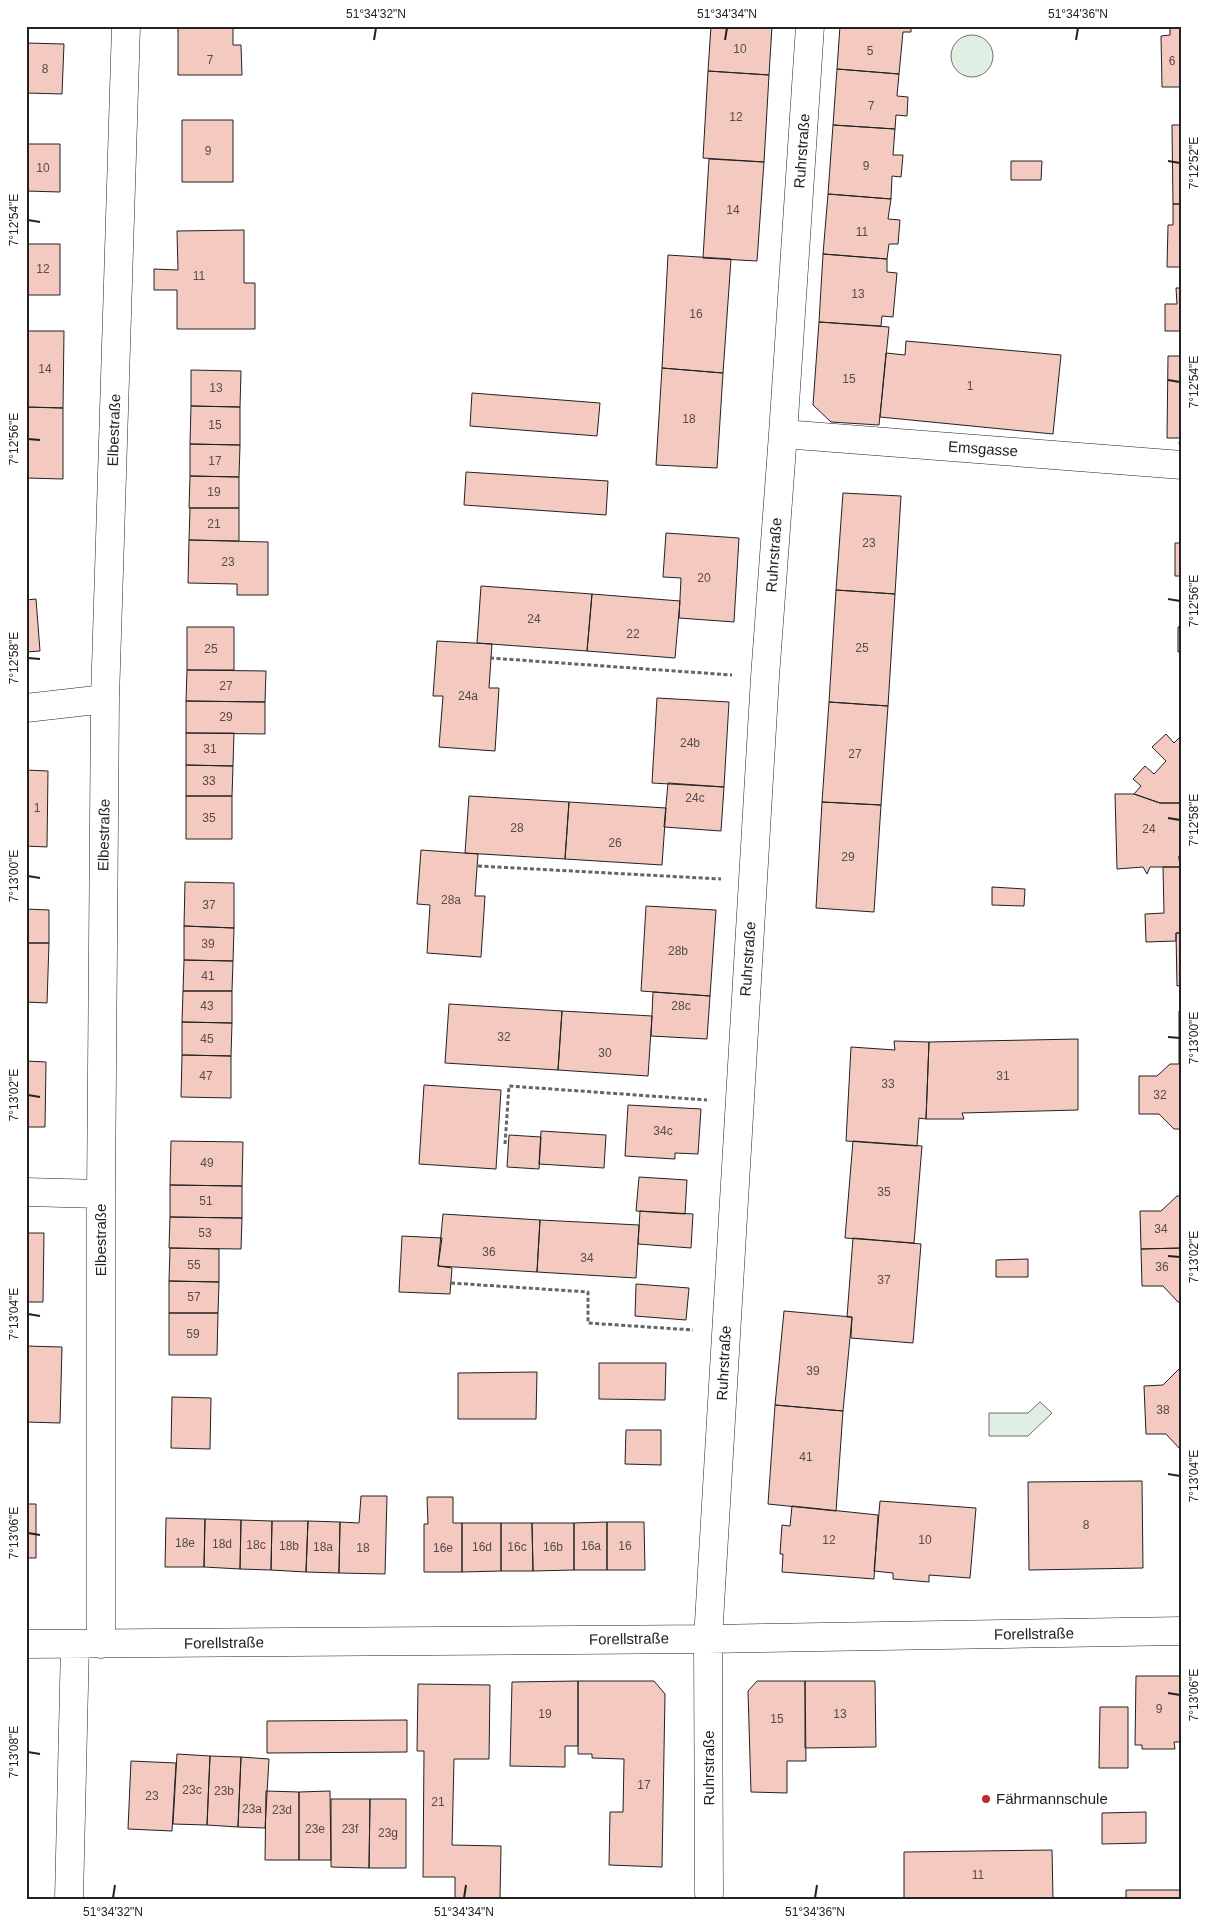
<svg xmlns="http://www.w3.org/2000/svg" width="1208" height="1925" font-family="Arial,sans-serif">
<style>
.green{fill:#e0efe3;stroke:#6f6f6f}
.building{fill:#f3c9c0;stroke:#222}
.lines{fill:none;stroke-linecap:round;stroke-linejoin:round}
.minor-casing{stroke:#222;stroke-width:29}
.path{stroke:#646464;stroke-width:3;stroke-dasharray:4 2.5;stroke-linecap:butt}
.minor{stroke:#fff;stroke-width:28}
.ticks{fill:none;stroke:#222;stroke-width:2}
.poi-dot{fill:#c62828;stroke:#fff;stroke-width:2}
.labels{text-anchor:middle;stroke-width:4;stroke-linejoin:round;paint-order:stroke}
.number-label{font-size:12px;fill:#564c4a}
.street-label{font-size:15px;fill:#222;stroke:#fff}
.poi-label{font-size:15px;fill:#222;stroke:#fff;text-anchor:start}
.neatline{fill:none;stroke:#222;stroke-width:2}
.ticks-label{font-size:12px;text-anchor:middle;fill:#222}
</style>
<rect width="100%" height="100%" fill="#fff"/>
<path class="green" d="M951 56a21 21 0 1 1 42 0a21 21 0 1 1-42 0Z
M1040,1402L1052,1413L1028,1436H989V1413H1028Z"/>
<path class="building" d="M178,26H233V45H241L242,75H178Z
M711,26H772L769,75L708,71Z
M840,26H911V32H903L899,74L837,69Z
M1170,26H1182V87H1162L1161,36L1170,35Z
M26,43L64,44L62,94L26,93Z
M837,69L899,74L897,96L908,97L907,116L896,115L895,129L833,125Z
M708,71L769,75L764,162L703,158Z
M182,120H233V182H182Z
M833,125L895,129L893,155H903L901,177L892,176L891,199L828,194Z
M1172,125H1182V204H1173Z
M26,144H60V192L26,191Z
M709,159L764,162L757,261L703,258Z
M1011,161H1042L1041,180H1011Z
M828,194L891,199L888,219L900,220L898,244H889L887,259L823,254Z
M1173,204H1182V267H1167L1168,225H1173Z
M244,230V283H255V329H177V290H154V269L178,270L177,231Z
M26,244H60V295H26Z
M823,254L887,259V272L897,273L893,317L882,316L881,326L819,322Z
M668,255L731,259L723,373L662,368Z
M1176,288H1182V331H1165V304H1177Z
M819,322L889,327L879,425L831,422L813,405Z
M26,331H64L63,408L26,407Z
M906,341L1061,355L1053,434L880,417L886,353L905,355Z
M1168,356H1182V444H1179L1180,438H1167Z
M662,368L723,373L717,468L656,465Z
M191,370L241,371L240,407L191,406Z
M472,393L600,403L597,436L470,426Z
M191,406L240,407V445L190,444Z
M26,407L63,408V479L26,478Z
M190,444L240,445L239,477L190,476Z
M466,472L608,481L606,515L464,505Z
M190,476L239,477V508H189Z
M843,493L901,496L895,594L836,590Z
M1181,506H1182V576H1175V543H1182Z
M190,508H239V541L189,540Z
M666,533L739,538L734,622L679,618L681,578L663,577Z
M189,540L268,542V595H237V584L188,583Z
M481,586L592,594L587,651L477,643Z
M836,590L895,594L888,706L829,702Z
M592,594L680,601L675,658L587,651Z
M36,599L40,651L26,652V600Z
M1182,626V652H1178V627Z
M187,627H234V670H187Z
M437,641L492,644L489,688H499L495,751L439,747L443,696H433Z
M187,670L266,671L265,702L186,701Z
M1180,680H1182V706H1181Z
M657,698L729,702L724,787L652,783Z
M186,701L265,702V734L186,733Z
M829,702L888,706L881,805L822,802Z
M186,733H234L233,766L186,765Z
M1166,734L1174,743L1182,735V803H1160L1134,794L1141,786L1133,779L1145,766L1154,774L1166,761L1152,747Z
M186,765L233,766L232,796H186Z
M26,770L48,771L47,847L26,846Z
M668,783L724,787L721,831L664,827Z
M1115,794H1134L1160,803H1182V856H1179L1180,867H1150L1147,874L1143,867L1117,869Z
M186,796H232V839H186Z
M469,796L569,802L565,859L465,853Z
M569,802L666,808L662,865L565,859Z
M822,802L881,805L874,912L816,908Z
M421,850L478,854L475,896H485L481,957L427,953L430,905L417,904Z
M1179,856H1182V933H1176V941L1146,942L1145,914L1164,913L1163,867H1180Z
M185,882L234,883V928L184,926Z
M992,887L1025,889L1024,906L992,905Z
M646,906L716,910L710,996L641,991Z
M26,909L49,910V943H26Z
M184,926L234,928L233,961L184,960Z
M1176,933H1182V985L1177,986Z
M26,943H49L47,1003L26,1002Z
M184,960L233,961L232,991H183Z
M183,991H232V1023L182,1022Z
M653,992L710,996L707,1039L651,1036Z
M449,1004L562,1011L558,1070L445,1063Z
M562,1011L652,1016L648,1076L558,1070Z
M1179,1011H1182V1064H1179Z
M182,1022L232,1023L231,1056L182,1055Z
M1078,1039V1110L962,1113L964,1119H926L929,1042Z
M894,1041L929,1042L926,1119L919,1118L917,1146L846,1141L851,1047L895,1050Z
M182,1055L231,1056V1098L181,1097Z
M26,1061L46,1062L45,1127H26Z
M1170,1064H1182V1129H1174L1159,1114H1139V1076H1157Z
M424,1085L501,1090L496,1169L419,1164Z
M628,1105L701,1109L698,1154L675,1153V1159L625,1156Z
M541,1131L606,1135L604,1168L539,1164Z
M509,1135L541,1137L539,1169L507,1167Z
M171,1141L243,1142L242,1186L170,1185Z
M853,1141L922,1146L914,1243L845,1238Z
M639,1177L687,1180L685,1214L636,1211Z
M170,1185L242,1186V1218L170,1217Z
M1177,1196H1182V1248L1141,1249L1140,1211H1161Z
M640,1211L693,1214L691,1248L638,1244Z
M443,1214L540,1220L537,1272L438,1266Z
M170,1217L242,1218L241,1249L169,1248Z
M540,1220L639,1225L636,1278L537,1272Z
M26,1233H44L43,1302H26Z
M402,1236L442,1238L438,1266L452,1268L450,1294L399,1292Z
M853,1238L921,1244L913,1343L851,1338L852,1317H847Z
M170,1248L219,1249V1282L169,1281Z
M1182,1248V1302H1178L1163,1286H1142L1141,1249Z
M1028,1259V1277H996V1260Z
M169,1281L219,1282L218,1313H169Z
M636,1284L689,1288L686,1320L635,1316Z
M784,1311L852,1317L843,1411L775,1405Z
M169,1313H218L217,1355H169Z
M26,1346L62,1347L60,1423L26,1422Z
M599,1363H666L665,1400L599,1399Z
M1179,1369H1182V1472L1180,1449L1166,1434H1146L1144,1386L1163,1385Z
M537,1372L536,1419H458V1373Z
M172,1397L211,1398L210,1449L171,1448Z
M775,1405L843,1411L836,1511L768,1504Z
M626,1430H661V1465L625,1464Z
M1142,1481L1143,1568L1029,1570L1028,1482Z
M361,1496H387L385,1574L339,1573L340,1522L359,1523Z
M427,1497H453V1523H462V1572H424V1524H428Z
M880,1501L976,1508L970,1578L929,1575V1582L893,1579V1573L874,1571Z
M26,1504H36V1558H26Z
M792,1506L878,1515L874,1579L782,1572L783,1554H780L782,1525L790,1526Z
M166,1518L205,1519L204,1567H165Z
M205,1519L241,1520L240,1569L204,1567Z
M241,1520L272,1521L271,1570L240,1569Z
M272,1521H308L306,1572L271,1570Z
M308,1521L340,1522L339,1573L306,1572Z
M607,1522V1570H574V1523Z
M607,1522H644L645,1570H607Z
M462,1523H501V1571L462,1572Z
M501,1523H532L533,1571H501Z
M532,1523H574V1570L533,1571Z
M1136,1676H1182V1742H1174L1175,1749H1142V1745H1135Z
M578,1681H654L665,1694L662,1867L609,1865L610,1812H623L624,1759L592,1758V1754H578Z
M578,1681V1746H565V1767L510,1766L512,1682Z
M757,1681H805L806,1761H787V1793L751,1792L748,1691Z
M805,1681H875L876,1747L805,1748Z
M418,1684L490,1685L489,1759H454L452,1845L501,1846L500,1899H455V1877H423L424,1751H417Z
M1100,1707H1128V1768H1099Z
M407,1720V1752L267,1753V1721Z
M177,1754L210,1756L207,1825L173,1824Z
M210,1756L241,1757L238,1827L207,1825Z
M241,1757L269,1759L265,1828L238,1827Z
M131,1761L176,1763L172,1831L128,1829Z
M266,1791L299,1792V1860H265Z
M330,1791L331,1860H299V1792Z
M331,1799H370L369,1868L331,1867Z
M370,1799H406V1868H369Z
M1146,1812V1843L1102,1844V1813Z
M1052,1850L1053,1899H904V1852Z
M1126,1890H1182V1899H1126Z"/>
<g class="lines">
<defs>
<path id="minor" d="M783,434L1182,465
M26,708L105,699
M26,1192L101,1194
M26,1644L708,1639L1182,1631
M101,1644V1194L105,699L126,26
M709,1893L708,1639L765,677L783,434L810,26
M69,1899L75,1644"/>
</defs>
<use href="#minor" class="minor-casing"/>
<path class="path" d="M490,658L732,675
M478,866L721,879
M505,1144L509,1086L707,1100
M451,1283L588,1292V1323L693,1330"/>
<use href="#minor" class="minor"/>
</g>
<path class="ticks" d="M374,40L376,28M725,40L727,28M1076,40L1078,28M1168,161L1180,163M28,220L40,222M1168,380L1180,382M28,439L40,440M1168,599L1180,601M28,658L40,659M1168,818L1180,820M28,876L40,878M1168,1037L1180,1038M28,1095L40,1097M1168,1256L1180,1257M28,1314L40,1316M1168,1474L1180,1476M28,1533L40,1535M1168,1693L1180,1695M28,1752L40,1754M113,1898L115,1885M464,1898L466,1885M815,1898L817,1885"/>
<circle class="poi-dot" cx="986" cy="1799" r="5"/>
<g class="labels">
<g class="number-label">
<text x="740" y="53">10</text>
<text x="870" y="55">5</text>
<text x="210" y="64">7</text>
<text x="1172" y="65">6</text>
<text x="45" y="73">8</text>
<text x="871" y="110">7</text>
<text x="736" y="121">12</text>
<text x="208" y="155">9</text>
<text x="866" y="170">9</text>
<text x="43" y="172">10</text>
<text x="733" y="214">14</text>
<text x="862" y="236">11</text>
<text x="43" y="273">12</text>
<text x="199" y="280">11</text>
<text x="858" y="298">13</text>
<text x="696" y="318">16</text>
<text x="45" y="373">14</text>
<text x="849" y="383">15</text>
<text x="970" y="390">1</text>
<text x="216" y="392">13</text>
<text x="689" y="423">18</text>
<text x="215" y="429">15</text>
<text x="215" y="465">17</text>
<text x="214" y="496">19</text>
<text x="214" y="528">21</text>
<text x="869" y="547">23</text>
<text x="228" y="566">23</text>
<text x="704" y="582">20</text>
<text x="534" y="623">24</text>
<text x="633" y="638">22</text>
<text x="862" y="652">25</text>
<text x="211" y="653">25</text>
<text x="226" y="690">27</text>
<text x="468" y="700">24a</text>
<text x="226" y="721">29</text>
<text x="690" y="747">24b</text>
<text x="210" y="753">31</text>
<text x="855" y="758">27</text>
<text x="209" y="785">33</text>
<text x="695" y="802">24c</text>
<text x="37" y="812">1</text>
<text x="209" y="822">35</text>
<text x="517" y="832">28</text>
<text x="1149" y="833">24</text>
<text x="615" y="847">26</text>
<text x="848" y="861">29</text>
<text x="451" y="904">28a</text>
<text x="209" y="909">37</text>
<text x="208" y="948">39</text>
<text x="678" y="955">28b</text>
<text x="208" y="980">41</text>
<text x="207" y="1010">43</text>
<text x="681" y="1010">28c</text>
<text x="504" y="1041">32</text>
<text x="207" y="1043">45</text>
<text x="605" y="1057">30</text>
<text x="206" y="1080">47</text>
<text x="1003" y="1080">31</text>
<text x="888" y="1088">33</text>
<text x="1160" y="1099">32</text>
<text x="663" y="1135">34c</text>
<text x="207" y="1167">49</text>
<text x="884" y="1196">35</text>
<text x="206" y="1205">51</text>
<text x="1161" y="1233">34</text>
<text x="205" y="1237">53</text>
<text x="489" y="1256">36</text>
<text x="587" y="1262">34</text>
<text x="194" y="1269">55</text>
<text x="1162" y="1271">36</text>
<text x="884" y="1284">37</text>
<text x="194" y="1301">57</text>
<text x="193" y="1338">59</text>
<text x="813" y="1375">39</text>
<text x="1163" y="1414">38</text>
<text x="806" y="1461">41</text>
<text x="1086" y="1529">8</text>
<text x="829" y="1544">12</text>
<text x="925" y="1544">10</text>
<text x="185" y="1547">18e</text>
<text x="222" y="1548">18d</text>
<text x="256" y="1549">18c</text>
<text x="289" y="1550">18b</text>
<text x="591" y="1550">16a</text>
<text x="625" y="1550">16</text>
<text x="323" y="1551">18a</text>
<text x="482" y="1551">16d</text>
<text x="517" y="1551">16c</text>
<text x="553" y="1551">16b</text>
<text x="363" y="1552">18</text>
<text x="443" y="1552">16e</text>
<text x="1159" y="1713">9</text>
<text x="545" y="1718">19</text>
<text x="840" y="1718">13</text>
<text x="777" y="1723">15</text>
<text x="644" y="1789">17</text>
<text x="192" y="1794">23c</text>
<text x="224" y="1795">23b</text>
<text x="152" y="1800">23</text>
<text x="438" y="1806">21</text>
<text x="252" y="1813">23a</text>
<text x="282" y="1814">23d</text>
<text x="315" y="1833">23e</text>
<text x="350" y="1833">23f</text>
<text x="388" y="1837">23g</text>
<text x="978" y="1879">11</text>
</g>
<g class="street-label">
<text transform="translate(802 151) rotate(-86)" y="5">Ruhrstraße</text>
<text transform="translate(114 430) rotate(-88)" y="5">Elbestraße</text>
<text transform="translate(983 449) rotate(4)" y="5">Emsgasse</text>
<text transform="translate(774 555) rotate(-86)" y="5">Ruhrstraße</text>
<text transform="translate(104 835) rotate(-89)" y="5">Elbestraße</text>
<text transform="translate(748 959) rotate(-86)" y="5">Ruhrstraße</text>
<text transform="translate(101 1240) rotate(-90)" y="5">Elbestraße</text>
<text transform="translate(724 1363) rotate(-87)" y="5">Ruhrstraße</text>
<text transform="translate(1034 1634) rotate(-1)" y="5">Forellstraße</text>
<text transform="translate(629 1639) rotate(-1)" y="5">Forellstraße</text>
<text transform="translate(224 1643) rotate(-1)" y="5">Forellstraße</text>
<text transform="translate(709 1768) rotate(-90)" y="5">Ruhrstraße</text>
</g>
<g class="poi-label">
<text x="996" y="1804">Fährmannschule</text>
</g>
</g>
<rect width="1208" height="1925" fill="none" stroke="#ffffff" stroke-width="55"/>
<rect x="28" y="28" width="1152" height="1870" class="neatline"/>
<g class="ticks-label">
<text x="376" y="18">51°34'32"N</text>
<text x="727" y="18">51°34'34"N</text>
<text x="1078" y="18">51°34'36"N</text>
<text transform="translate(1194 163) rotate(-90)" y="4">7°12'52"E</text>
<text transform="translate(14 220) rotate(-90)" y="4">7°12'54"E</text>
<text transform="translate(1194 382) rotate(-90)" y="4">7°12'54"E</text>
<text transform="translate(14 439) rotate(-90)" y="4">7°12'56"E</text>
<text transform="translate(1194 601) rotate(-90)" y="4">7°12'56"E</text>
<text transform="translate(14 658) rotate(-90)" y="4">7°12'58"E</text>
<text transform="translate(1194 820) rotate(-90)" y="4">7°12'58"E</text>
<text transform="translate(14 876) rotate(-90)" y="4">7°13'00"E</text>
<text transform="translate(1194 1038) rotate(-90)" y="4">7°13'00"E</text>
<text transform="translate(14 1095) rotate(-90)" y="4">7°13'02"E</text>
<text transform="translate(1194 1257) rotate(-90)" y="4">7°13'02"E</text>
<text transform="translate(14 1314) rotate(-90)" y="4">7°13'04"E</text>
<text transform="translate(1194 1476) rotate(-90)" y="4">7°13'04"E</text>
<text transform="translate(14 1533) rotate(-90)" y="4">7°13'06"E</text>
<text transform="translate(1194 1695) rotate(-90)" y="4">7°13'06"E</text>
<text transform="translate(14 1752) rotate(-90)" y="4">7°13'08"E</text>
<text x="113" y="1916">51°34'32"N</text>
<text x="464" y="1916">51°34'34"N</text>
<text x="815" y="1916">51°34'36"N</text>
</g>
</svg>
